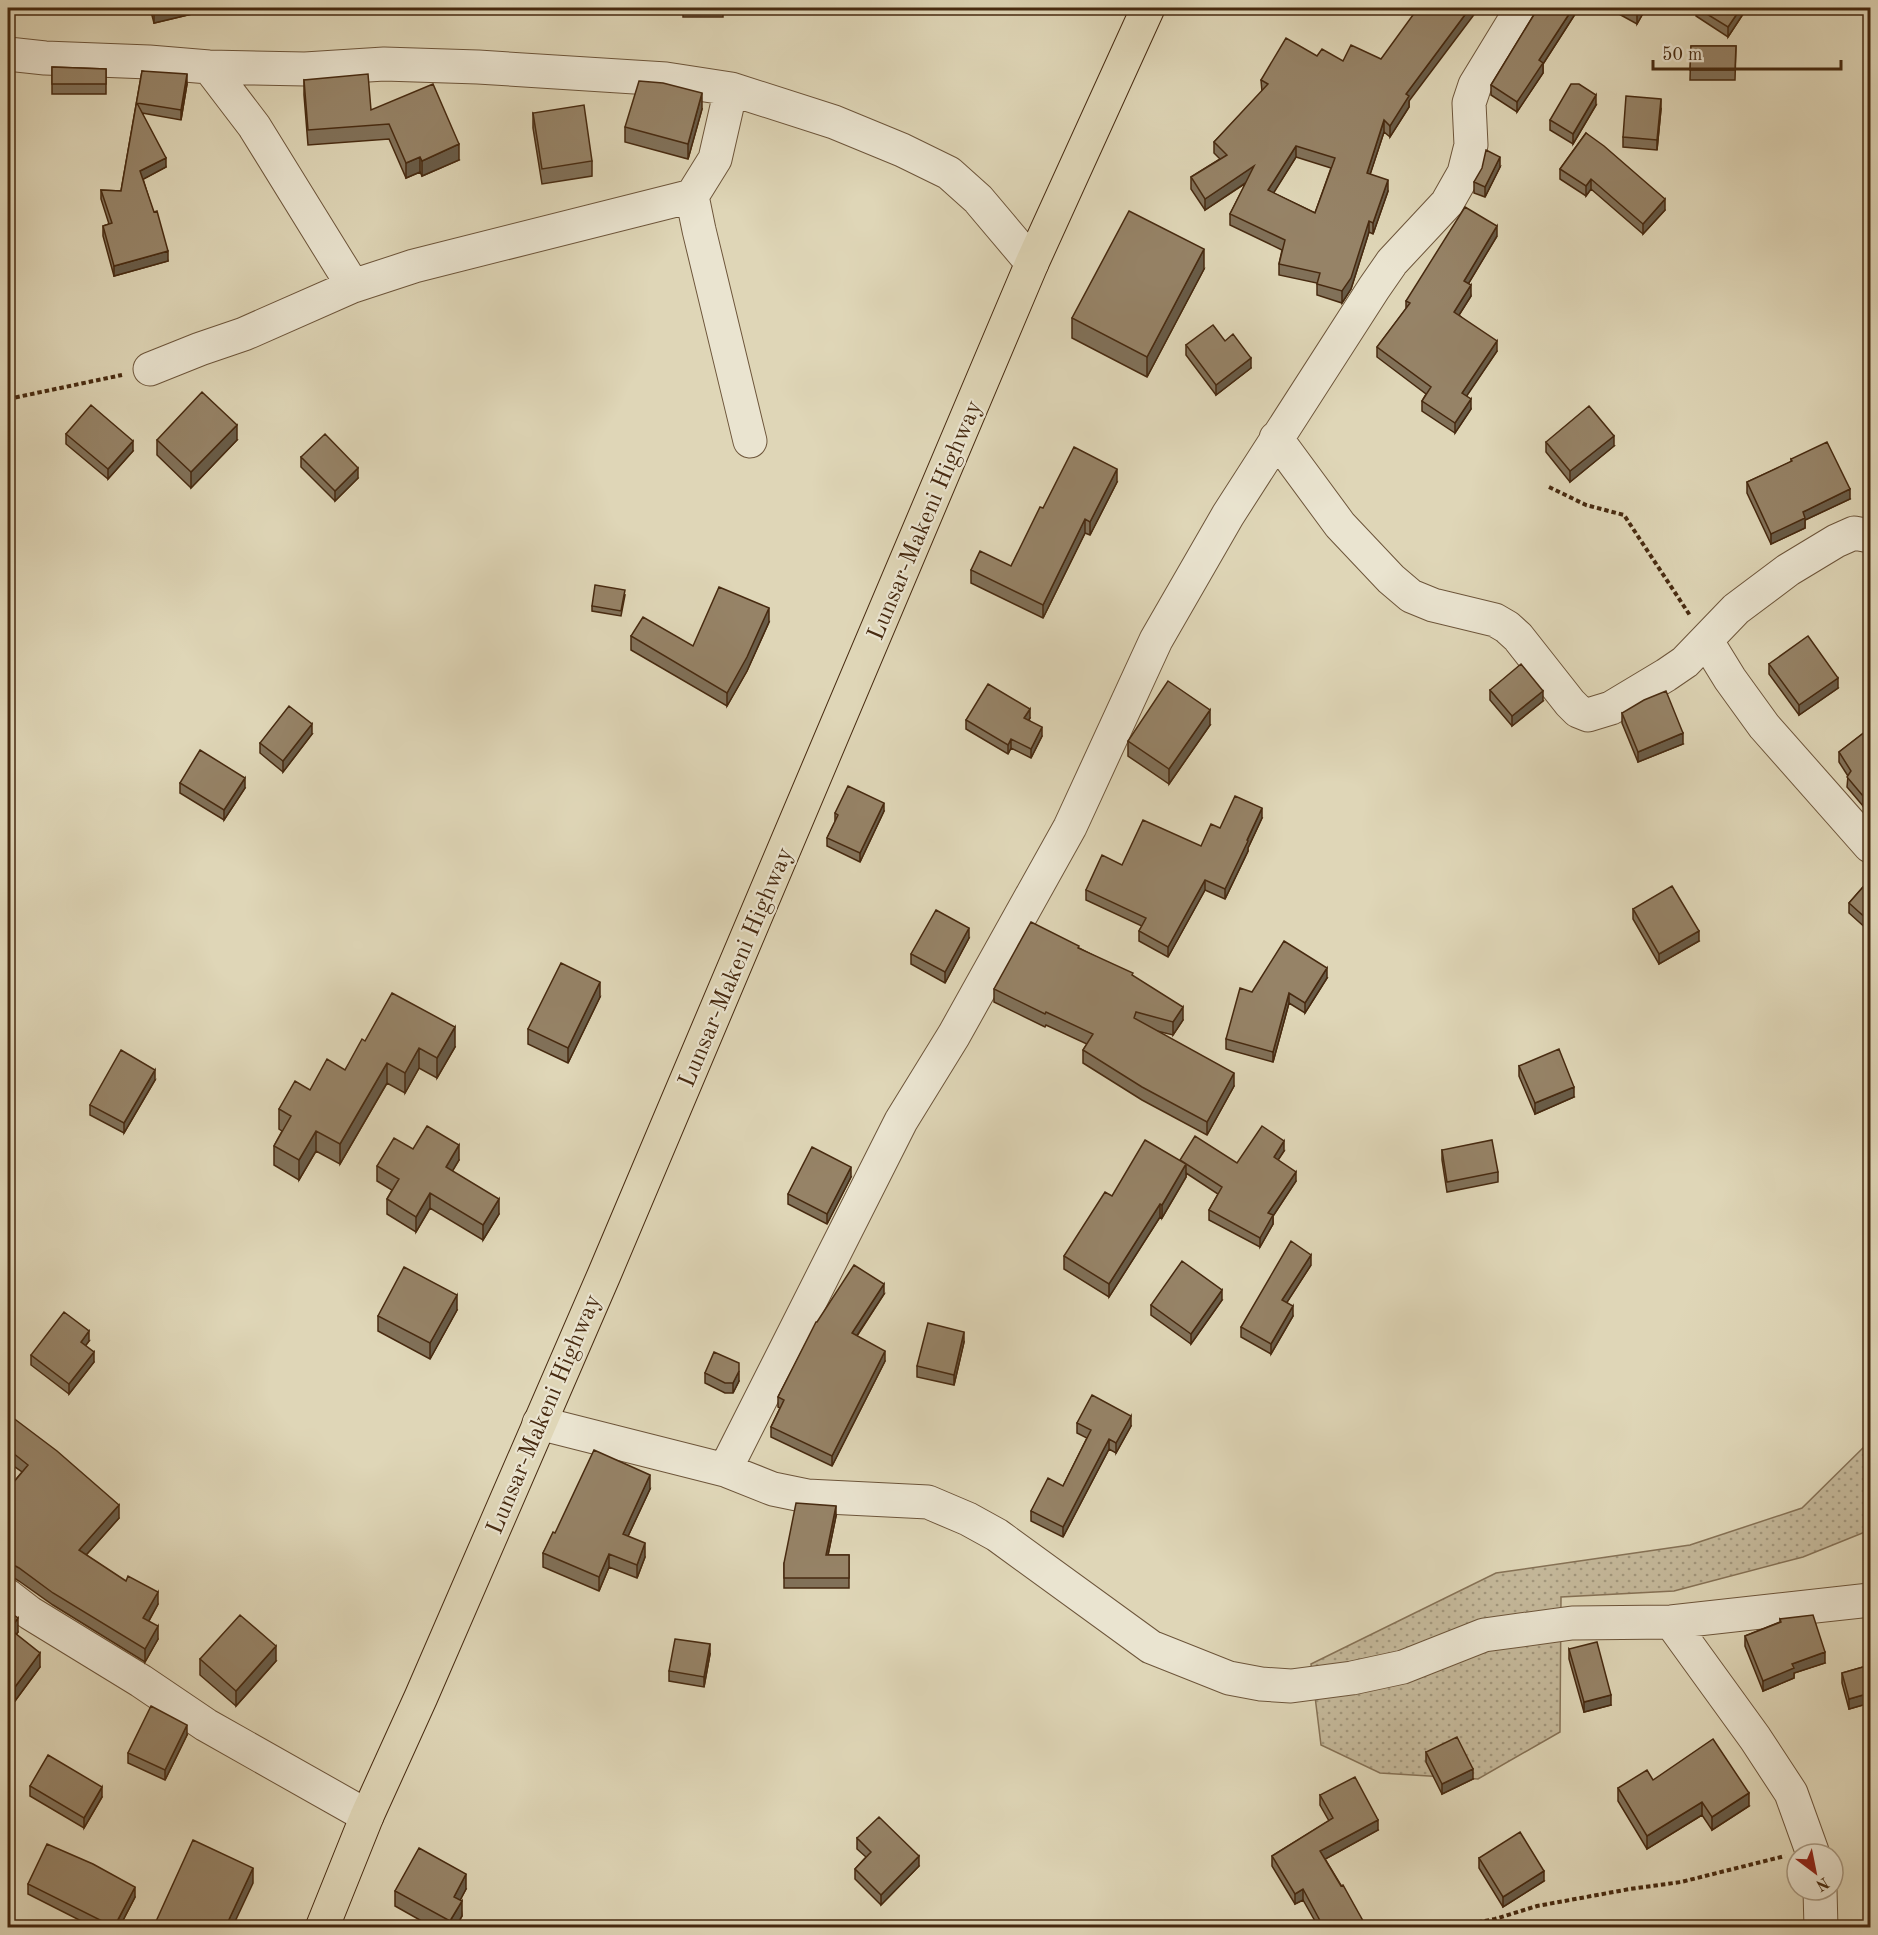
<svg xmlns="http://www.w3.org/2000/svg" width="1878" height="1935" font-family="'Old Standard TT',serif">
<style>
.grass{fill:url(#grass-dots);stroke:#867256;stroke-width:1.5}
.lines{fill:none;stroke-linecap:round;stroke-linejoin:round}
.minor-casing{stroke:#6d553a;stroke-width:35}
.major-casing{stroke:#472a10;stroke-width:35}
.path{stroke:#472a10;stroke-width:4;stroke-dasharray:4.5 3;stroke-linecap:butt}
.minor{stroke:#eae4d0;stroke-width:33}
.major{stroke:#dfd6b7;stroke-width:33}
.wall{fill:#817159;stroke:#472a10;stroke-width:1.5;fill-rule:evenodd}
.shaded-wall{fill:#695c48;stroke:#472a10;stroke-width:1.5}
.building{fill:#968367;stroke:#472a10;stroke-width:1.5;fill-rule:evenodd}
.labels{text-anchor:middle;stroke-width:4.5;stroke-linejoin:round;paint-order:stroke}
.street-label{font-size:24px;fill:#472a10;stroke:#eae4d0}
</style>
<defs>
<pattern id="grass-dots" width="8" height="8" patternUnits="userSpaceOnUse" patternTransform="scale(1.5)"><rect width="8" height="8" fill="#c5b99b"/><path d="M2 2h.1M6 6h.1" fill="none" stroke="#a2977d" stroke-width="1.8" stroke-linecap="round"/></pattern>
</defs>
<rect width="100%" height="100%" fill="#dfd6b7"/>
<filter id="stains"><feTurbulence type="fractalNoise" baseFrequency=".00333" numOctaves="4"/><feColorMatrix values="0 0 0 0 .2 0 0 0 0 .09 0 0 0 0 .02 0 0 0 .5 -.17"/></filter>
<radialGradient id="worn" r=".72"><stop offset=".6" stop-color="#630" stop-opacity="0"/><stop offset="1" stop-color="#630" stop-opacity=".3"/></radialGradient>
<path class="grass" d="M1870,1441V1530L1803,1557L1674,1591L1561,1597L1560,1732L1478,1779L1380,1773L1321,1745L1311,1664L1496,1573L1690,1545L1802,1508Z"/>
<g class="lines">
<defs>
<path id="minor" d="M8,54L45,58L149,62L209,67L305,69L384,64L478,67L666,79L731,89L834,122L902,150L949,173L978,199L1032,263
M209,67L254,126L353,286
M731,89L715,159L692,196L699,230L750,441
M150,369L200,349L244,334L353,286L414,266L692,196
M1276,438L1340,525L1391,579L1411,596L1433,605L1495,620L1507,627L1518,637L1570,703L1578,711L1588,715L1611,708L1666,675L1685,662L1736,609L1788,570L1836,541L1854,533L1870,536
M1706,640L1730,679L1764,726L1870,846
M539,1423L725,1470L773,1489L807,1496L928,1502L968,1519L997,1535L1151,1647L1229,1678L1261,1684L1291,1686L1352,1678L1403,1667L1484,1635L1572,1623L1671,1622L1870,1600
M725,1470L901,1121L954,1035L1070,827L1156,640L1228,515L1374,288L1392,262L1447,203L1464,173L1471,145L1469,103L1475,85L1522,8
M8,1596L30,1613L141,1681L206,1725L367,1816
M1671,1622L1755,1738L1791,1793L1813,1854
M1820,1890L1821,1928"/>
<path id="major" d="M322,1928L367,1816L421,1697L604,1275L1032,263L1148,8"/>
</defs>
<use href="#minor" class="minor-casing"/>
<use href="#major" class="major-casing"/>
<path class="path" d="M8,399L122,375
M1549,487L1586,505L1624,515L1691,617
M1448,1928L1495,1919L1537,1906L1630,1889L1681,1882L1785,1856"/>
<use href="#minor" class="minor"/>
<use href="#major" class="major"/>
</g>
<path class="wall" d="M150,8H205V11L154,23Z
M683,8H723V17H683Z
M1538,8H1579L1543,64V73L1517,112L1491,95V85Z
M1608,8H1646L1637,24Z
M1696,8H1747L1728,37L1696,16Z
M1691,46H1736L1735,80H1690Z
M1317,56L1409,101V107L1390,137L1384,132L1370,174L1388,191L1373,234L1369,232L1351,289L1342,303L1317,295V283L1279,275V264L1282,250L1230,225V214L1246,183L1205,210L1191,189V177L1220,159L1214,153V142L1262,92L1261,80ZM1296,157L1331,168L1315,213L1273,193Z
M8,62L12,63V93H8Z
M52,67L106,69V94H52Z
M142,71L187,84L181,120L142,113L166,167L143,179L168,261L114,276L103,236V226L109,224L101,199V190L121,191Z
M304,80L371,110L459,160L422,176L420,172L406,178L389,139L308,145L304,95Z
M1596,105L1573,144L1550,130V120Z
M702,109L688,159L625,142V127Z
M1661,109L1657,150L1623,147V137Z
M533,113L592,161V176L542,184L533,128Z
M1586,133L1665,210L1643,234L1591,189L1586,196L1560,179V169Z
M1500,167L1485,197L1474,193V182Z
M1497,236L1468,284L1471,296L1459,315L1497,351L1466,396L1471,409L1455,433L1422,411V401L1426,394L1377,357V347L1406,309V301Z
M1204,269L1147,377L1072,338V318Z
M1225,341L1251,368L1216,395L1186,355V345Z
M66,434L133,451L108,479L66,444Z
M157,440H237L191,488L157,455Z
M1546,442L1614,446L1570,482L1546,452Z
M301,457L358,478L335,501L301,467Z
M1791,459L1850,499L1805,520V528L1771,544L1747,493V482L1791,462Z
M1117,482L1090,535L1085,533L1043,618L971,583V570L1011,566L1043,508Z
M625,595L621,616L592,611V606Z
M769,622L747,671L727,706L631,650V636L693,646Z
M1769,664L1838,688L1799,715L1769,674Z
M1490,690L1543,701L1512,726L1490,700Z
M1622,713L1683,744L1638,762L1622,723Z
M1030,718L1029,720L1042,736L1031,758L1011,748L1008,754L966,729V720Z
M1210,725L1169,784L1128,756V741Z
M1870,728V801L1863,806L1847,787L1848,776L1839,762V752Z
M312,734L283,772L260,753V743Z
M180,783L245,788L224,820L180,793Z
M884,811L860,862L827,846V838L835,822V813Z
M1262,818L1248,848V851L1225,899L1205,890L1168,957L1139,941V931L1142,926L1086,900V890L1122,865L1201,846L1220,828Z
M1870,879V930L1869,931L1849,913V903Z
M1633,909L1699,941L1659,964L1633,919Z
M969,938L945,983L911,964V954Z
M1079,948L1133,976L1183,1020L1173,1035L1157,1031L1234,1086L1207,1135L1142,1100L1083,1063V1050L1087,1044L1046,1025L1045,1027L994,1002V989Z
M1327,978L1305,1013L1289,1003L1273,1062L1226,1049V1039L1252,992Z
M600,997L568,1063L528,1044V1029Z
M365,1041L455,1047L437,1078L419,1068L405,1093L387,1083L340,1164L316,1151L299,1180L274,1165V1146L282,1131L279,1129V1109L310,1090L345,1070Z
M1519,1066L1574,1097L1535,1114L1519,1076Z
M155,1080L124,1133L90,1115V1105Z
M413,1149L459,1160L452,1171L499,1214L483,1240L430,1208L416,1232L387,1214V1199L392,1190L377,1181V1166Z
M1442,1150L1498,1172V1182L1447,1192L1442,1160Z
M1284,1151L1278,1160L1296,1181L1273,1216V1224L1260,1247L1209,1220V1210L1218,1194L1186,1173V1177L1162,1218L1160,1217L1109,1297L1064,1269V1256L1112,1196L1180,1161L1237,1163Z
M851,1177L827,1224L788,1204V1194Z
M1311,1265L1287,1302L1293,1316L1271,1354L1241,1337V1327Z
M884,1294L857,1336L885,1361L832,1466L771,1437V1427L780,1408L778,1407V1397L817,1322Z
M1222,1300L1191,1344L1151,1315V1305Z
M457,1310L430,1359L378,1331V1316Z
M89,1341L85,1346L94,1362L69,1394L31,1365V1355Z
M964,1342L954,1385L917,1377V1366Z
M705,1373L739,1381L733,1393H725L705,1383Z
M8,1414L119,1518L86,1555L158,1604L149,1621L158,1639L145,1662L53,1605L19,1581L8,1574V1489L22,1472L8,1462Z
M1077,1423L1131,1426L1116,1453L1109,1449L1063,1537L1031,1521V1511L1063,1486L1087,1438L1077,1433Z
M650,1489L628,1536L645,1557L637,1578L609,1567L599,1591L543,1567V1553L555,1533Z
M836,1516L828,1555H849V1588H784V1563Z
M8,1611L18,1632L16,1634L40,1667L15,1701L8,1696Z
M1780,1619L1825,1663L1794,1673V1678L1763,1691L1745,1646V1636L1780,1622Z
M1569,1649L1611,1705L1584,1712L1569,1659Z
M710,1654L704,1687L669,1681V1671Z
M200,1659L276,1661L236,1706L200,1675Z
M1870,1665V1703L1849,1709L1842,1683V1673Z
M187,1735L165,1780L128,1763V1753Z
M1426,1752L1473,1779L1442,1794L1426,1762Z
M1653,1780L1749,1806L1712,1830L1702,1815L1647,1849L1618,1801V1788Z
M30,1786L102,1797L84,1828L30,1796Z
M1320,1795L1378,1830L1325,1859L1367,1928H1319L1303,1900L1295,1904L1272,1866V1856L1329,1821L1320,1805Z
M857,1838L919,1866L881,1905L855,1879V1869L866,1857L857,1849Z
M1479,1858L1544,1881L1503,1907L1479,1868Z
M28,1884L135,1897L119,1928H95L28,1894Z
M466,1889L460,1900L462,1916L455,1928H434L395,1906V1891Z"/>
<path class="shaded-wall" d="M177,8H205V11L154,23V13Z
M1470,8H1479L1409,101V107L1390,137V126L1406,94Z
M1573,8H1579L1543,64V73L1517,112V102L1539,60Z
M1641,8H1646L1637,24V14Z
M1741,8H1747L1728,37V27Z
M187,74V84L181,120V110Z
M702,93V109L688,159V144Z
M1596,95V105L1573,144V134Z
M1661,99V109L1657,150V140Z
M1384,120V132L1367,184V173Z
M459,144V160L422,176V161Z
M1296,146V157L1268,202V190Z
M420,157V172L406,178V163Z
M1500,157V167L1485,197V187Z
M166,158V167L140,181V171Z
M1254,166V177L1205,210V199Z
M1591,179V189L1586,196V186Z
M1388,180V191L1373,234V223Z
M1665,199V210L1643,234V224Z
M1369,221V232L1351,289L1342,303V291Z
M1497,226V236L1464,291V281Z
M1204,249V269L1147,377V357Z
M168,251V261L114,276V266Z
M1471,285V296L1454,323V312Z
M1497,341V351L1462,403V393Z
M1251,358V368L1216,395V385Z
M1471,399V409L1455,433V423Z
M237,425V440L191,488V472Z
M1614,436V446L1570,482V471Z
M133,441V451L108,479V469Z
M358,468V478L335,501V491Z
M1117,469V482L1090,535V522Z
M1850,489V499L1805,520V528L1771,544V534L1803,512Z
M1085,519V533L1043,618V605Z
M769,608V622L747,671L727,706V693Z
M1838,678V688L1799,715V705Z
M1543,691V701L1512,726V716Z
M1030,709V718L1024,727V718Z
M1210,710V725L1169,784V769Z
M312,724V734L283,772V761Z
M1042,727V736L1031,758V749Z
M1683,733V744L1638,762V752Z
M1011,739V748L1008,754V745Z
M245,778V788L224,820V810Z
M1870,791V801L1863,806V796Z
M884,803V811L860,862V853Z
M1262,808V818L1248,848V851L1225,899V889Z
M1205,880V890L1168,957V947Z
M1870,920V930L1869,931V921Z
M969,928V938L945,983V972Z
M1699,931V941L1659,964V954Z
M1327,968V978L1305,1013V1003Z
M600,982V997L568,1063V1048Z
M1289,993V1003L1273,1062V1052Z
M1183,1007V1020L1173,1035V1022Z
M455,1027V1047L437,1078V1058Z
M419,1048V1068L405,1093V1073Z
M387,1063V1083L340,1164V1144Z
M155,1070V1080L124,1133V1123Z
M1234,1073V1086L1207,1135V1122Z
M1574,1087V1097L1535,1114V1103Z
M316,1131V1151L299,1180V1160Z
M1284,1141V1151L1274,1166V1157Z
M459,1145V1160L446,1182V1167Z
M1186,1164V1177L1162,1218V1205Z
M851,1167V1177L827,1224V1214Z
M1296,1172V1181L1273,1216V1224L1260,1247V1238L1268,1213Z
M430,1193V1208L416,1232V1217Z
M499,1199V1214L483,1240V1225Z
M1160,1204V1217L1109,1297V1284Z
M1311,1255V1265L1282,1310V1300Z
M884,1284V1294L852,1343V1333Z
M1222,1290V1300L1191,1344V1334Z
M457,1295V1310L430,1359V1343Z
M1293,1306V1316L1271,1354V1344Z
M89,1331V1341L81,1352V1342Z
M964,1332V1342L954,1385V1375Z
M885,1351V1361L832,1466V1456Z
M94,1352V1362L69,1394V1384Z
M739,1371V1381L733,1393V1383Z
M1131,1416V1426L1116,1453V1443Z
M1109,1439V1449L1063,1537V1527Z
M650,1475V1489L623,1547V1534Z
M119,1505V1518L79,1563V1550Z
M836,1506V1516L826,1565V1555Z
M645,1543V1557L637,1578V1565Z
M609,1554V1567L599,1591V1577Z
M158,1592V1604L143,1631V1618Z
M18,1618V1632L10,1644V1629Z
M158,1626V1639L145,1662V1649Z
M710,1644V1654L704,1687V1677Z
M276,1646V1661L236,1706V1691Z
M1825,1652V1663L1794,1673V1678L1763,1691V1681L1792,1664Z
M40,1653V1667L15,1701V1687Z
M1870,1693V1703L1849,1709V1699Z
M1611,1695V1705L1584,1712V1702Z
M187,1725V1735L165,1780V1770Z
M1473,1769V1779L1442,1794V1784Z
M102,1787V1797L84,1828V1818Z
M1749,1793V1806L1712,1830V1817Z
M1702,1802V1815L1647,1849V1836Z
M1378,1820V1830L1320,1862V1851Z
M919,1856V1866L881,1905V1895Z
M253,1868V1883L232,1928H225Z
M1544,1871V1881L1503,1907V1897Z
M466,1874V1889L454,1912V1897Z
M135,1887V1897L119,1928H114Z
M1303,1889V1900L1295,1904V1894Z
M462,1901V1916L455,1928H450V1921Z"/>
<path class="building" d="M152,8H177L154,13Z
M1418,8H1470L1406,94L1409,96L1390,126L1384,120L1367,173L1388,180L1373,223L1369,221L1351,278L1342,291L1317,284L1320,273L1279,264L1285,240L1230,214L1254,166L1205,199L1191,177L1227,155L1214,142L1268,84L1261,80L1286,38L1317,56L1322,49L1343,61L1351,45L1381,59ZM1296,146L1335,158L1315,213L1268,190Z
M1538,8H1573L1539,60L1543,63L1517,102L1491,85Z
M1626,8H1641L1637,14Z
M1697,8H1741L1728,27Z
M1691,46H1736L1735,70H1690Z
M8,62L12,63V83H8Z
M52,67L106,69V84H52Z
M142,71L187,74L181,110L137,103L166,158L140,171L154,212L157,211L168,251L114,266L103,226L112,223L101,190L121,191Z
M368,74L371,110L433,84L459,144L422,161L420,157L406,163L389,124L308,130L304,80Z
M639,81L663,83L702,93L688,144L625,127Z
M1571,84H1579L1596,95L1573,134L1550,120Z
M1626,96L1661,99L1657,140L1623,137Z
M584,105L592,161L542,169L533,113Z
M1586,133L1604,146L1665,199L1643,224L1591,179L1586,186L1560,169Z
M1486,150L1500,157L1485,187L1474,182L1482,168Z
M1465,207L1497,226L1464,281L1471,285L1454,312L1497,341L1462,393L1471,399L1455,423L1422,401L1431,387L1377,347L1410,303L1406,301Z
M1129,211L1204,249L1147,357L1072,318Z
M1213,325L1225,341L1233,334L1251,358L1216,385L1186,345Z
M202,392L237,425L191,472L157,440Z
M91,405L133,441L108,469L66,434Z
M1589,406L1614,436L1570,471L1546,442Z
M325,434L358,468L335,491L301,457Z
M1827,442L1850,489L1803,512L1805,518L1771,534L1747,482L1792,461L1791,459Z
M1074,447L1117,469L1090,522L1085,519L1043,605L971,570L980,551L1011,566L1040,507L1043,508Z
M595,585L625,590L621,611L592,606Z
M719,587L769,608L747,657L727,693L631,636L643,617L693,646Z
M1808,636L1838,678L1799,705L1769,664Z
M1521,664L1543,691L1512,716L1490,690Z
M1168,681L1210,710L1169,769L1128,741Z
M988,684L1030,709L1024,718L1042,727L1031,749L1011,739L1008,745L966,720Z
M1666,691L1683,733L1638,752L1622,713L1644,700Z
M289,706L312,724L283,761L260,743Z
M1870,728V791L1863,796L1847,777L1851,771L1839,752Z
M200,750L245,778L224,810L180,783Z
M848,786L884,803L860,853L827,838L838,815L835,813Z
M1235,796L1262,808L1247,840L1248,841L1225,889L1205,880L1168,947L1139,931L1146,918L1086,890L1102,855L1122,865L1143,820L1201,846L1211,824L1220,828Z
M1870,879V920L1869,921L1849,903Z
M1672,886L1699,931L1659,954L1633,909Z
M936,910L969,928L945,972L911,954Z
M1031,922L1079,946L1078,948L1133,973L1132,975L1183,1007L1173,1022L1136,1012L1134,1018L1234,1073L1207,1122L1142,1087L1083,1050L1093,1034L1046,1012L1045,1014L994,989Z
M1284,941L1327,968L1305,1003L1289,993L1273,1052L1226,1039L1240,988L1252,992Z
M561,963L600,982L568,1048L528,1029Z
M392,993L455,1027L437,1058L419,1048L405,1073L387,1063L340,1144L316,1131L299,1160L274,1146L291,1116L279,1109L295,1081L310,1090L327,1059L345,1070L362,1039L365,1041Z
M1559,1049L1574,1087L1535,1103L1519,1066Z
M121,1050L155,1070L124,1123L90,1105Z
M427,1126L459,1145L446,1167L499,1199L483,1225L430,1193L416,1217L387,1199L399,1179L377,1166L394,1138L413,1149Z
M1262,1126L1284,1141L1274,1157L1296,1172L1268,1213L1273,1215L1260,1238L1209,1210L1222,1187L1180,1160L1195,1136L1237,1163Z
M1145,1140L1186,1164L1162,1205L1160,1204L1109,1284L1064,1256L1105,1192L1112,1196Z
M1492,1140L1498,1172L1447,1182L1442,1150Z
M812,1147L851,1167L827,1214L788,1194Z
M1291,1241L1311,1255L1282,1300L1293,1306L1271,1344L1241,1327Z
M1182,1261L1222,1290L1191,1334L1151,1305Z
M854,1265L884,1284L852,1333L885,1351L832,1456L771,1427L784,1400L778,1397L816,1322H817Z
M404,1267L457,1295L430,1343L378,1316Z
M64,1312L89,1331L81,1342L94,1352L69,1384L31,1355Z
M928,1323L964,1332L954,1375L917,1366Z
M714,1352L739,1363V1371L733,1383H725L705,1373Z
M1092,1395L1131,1416L1116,1443L1109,1439L1063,1527L1031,1511L1048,1478L1063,1486L1091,1430L1077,1423Z
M8,1414L57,1451L119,1505L79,1550L126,1581L128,1576L158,1592L143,1618L158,1626L145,1649L53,1593L19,1568L8,1562V1489L28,1465L8,1449Z
M594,1450L650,1475L623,1534L645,1543L637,1565L609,1554L599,1577L543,1553L553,1532L555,1533Z
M796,1503L836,1506L826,1555H849V1578H784V1563Z
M8,1611L18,1618L10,1629L40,1653L15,1687L8,1682Z
M240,1615L276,1646L236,1691L200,1659Z
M1813,1615L1825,1652L1792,1664L1794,1668L1763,1681L1745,1636L1781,1622L1780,1619Z
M675,1639L710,1644L704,1677L669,1671Z
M1597,1642L1611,1695L1584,1702L1569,1649Z
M1870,1665V1693L1849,1699L1842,1673Z
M151,1706L187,1725L165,1770L128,1753Z
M1457,1737L1473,1769L1442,1784L1426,1752Z
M1713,1739L1749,1793L1712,1817L1702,1802L1647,1836L1618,1788L1647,1770L1653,1780Z
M48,1755L102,1787L84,1818L30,1786Z
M1355,1777L1378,1820L1320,1851L1341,1886L1343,1885L1367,1928H1324L1303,1889L1295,1894L1272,1856L1333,1818L1320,1795Z
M879,1817L919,1856L881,1895L855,1869L871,1852L857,1838Z
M1520,1832L1544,1871L1503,1897L1479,1858Z
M193,1840L253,1868L225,1928H153Z
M47,1844L93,1864L135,1887L114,1927L28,1884Z
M419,1848L466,1874L454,1897L462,1901L450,1921L395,1891Z"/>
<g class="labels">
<g class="street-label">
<text transform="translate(924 520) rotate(-67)" y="8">Lunsar-Makeni Highway</text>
<text transform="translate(735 967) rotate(-67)" y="8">Lunsar-Makeni Highway</text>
<text transform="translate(543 1414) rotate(-67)" y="8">Lunsar-Makeni Highway</text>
</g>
</g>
<rect width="1878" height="1935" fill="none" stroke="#dfd6b7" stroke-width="30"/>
<rect x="9" y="9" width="1860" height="1917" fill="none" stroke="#472a10" stroke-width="3"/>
<rect x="15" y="15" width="1848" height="1905" fill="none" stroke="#472a10" stroke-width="1.5"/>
<g transform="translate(1815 1872) rotate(148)"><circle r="28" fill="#eae4d0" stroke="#a99a83" stroke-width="1.5"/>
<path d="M0-4.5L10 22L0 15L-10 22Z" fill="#8f2418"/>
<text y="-9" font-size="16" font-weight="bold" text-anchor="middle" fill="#472a10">N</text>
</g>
<path d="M1653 60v9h188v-9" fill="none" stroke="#472a10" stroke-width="3"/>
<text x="1662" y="60" font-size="18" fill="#472a10" stroke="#eae4d0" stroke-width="4.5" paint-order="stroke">50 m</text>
<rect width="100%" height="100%" filter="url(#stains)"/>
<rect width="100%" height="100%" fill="url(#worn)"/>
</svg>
